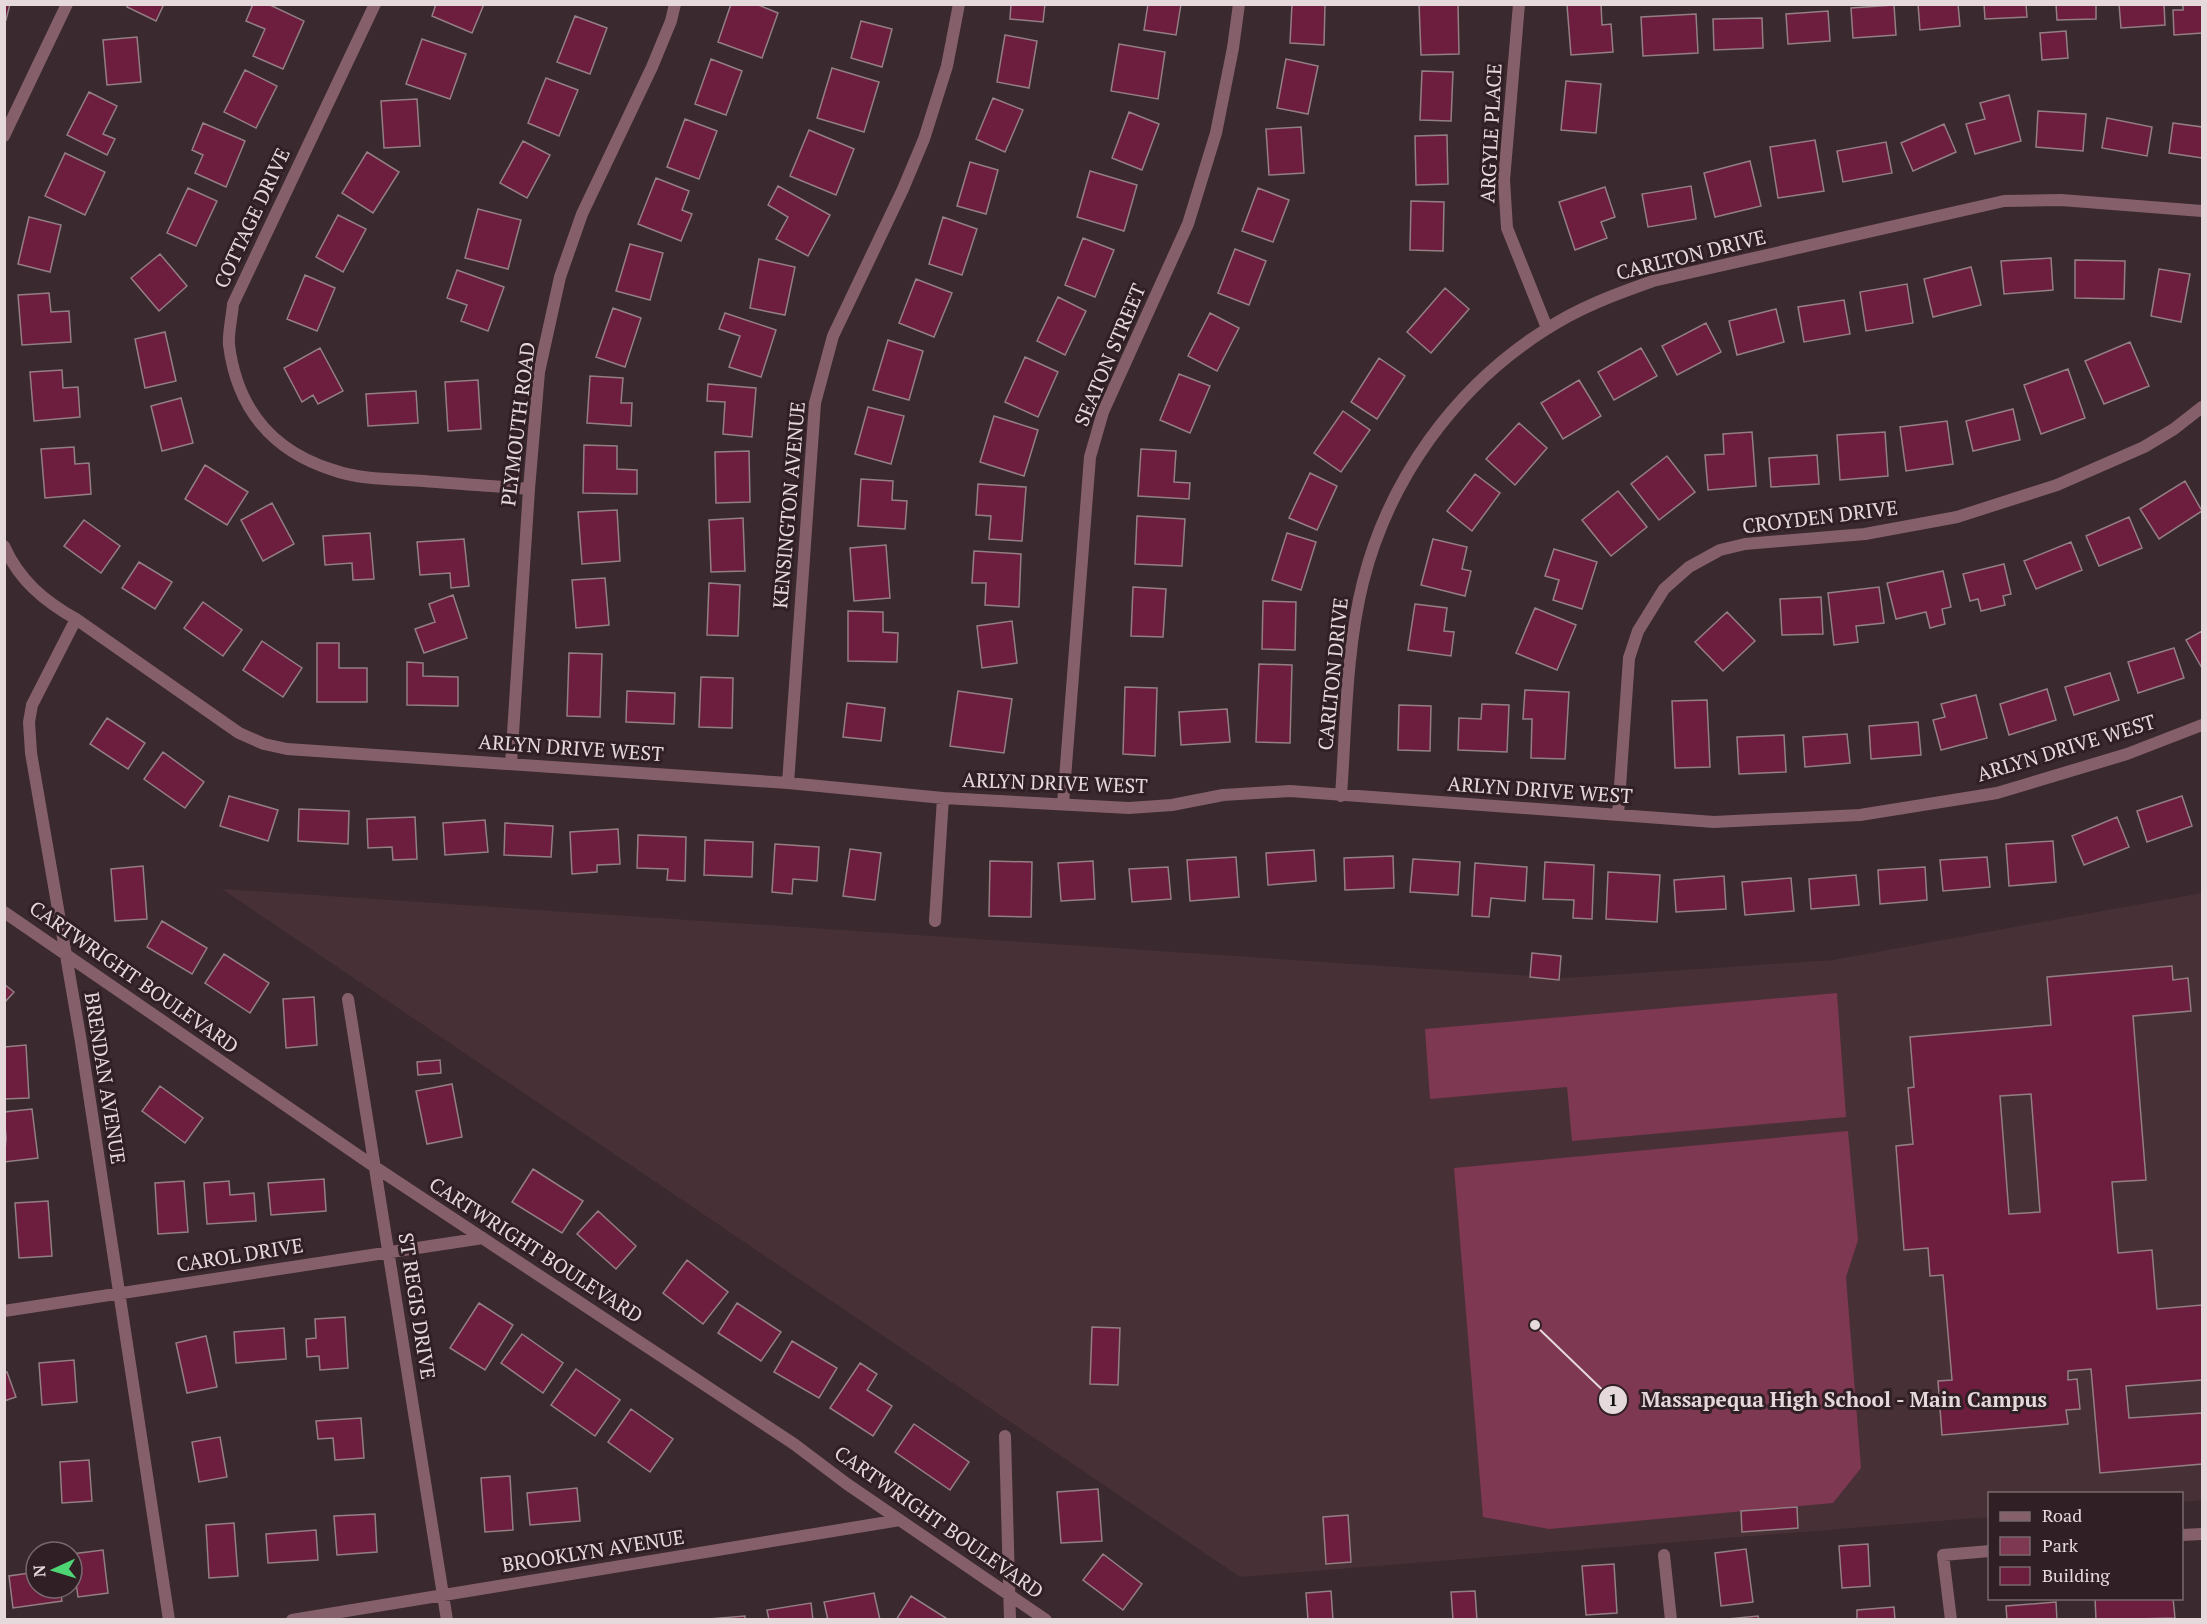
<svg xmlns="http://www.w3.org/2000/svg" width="2207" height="1624" font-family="'PT Serif',serif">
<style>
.built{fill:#483037}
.green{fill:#7e3851}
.building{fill:#6d1e3e;stroke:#937e84;stroke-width:1.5;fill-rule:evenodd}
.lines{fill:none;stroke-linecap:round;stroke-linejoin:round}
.minor{stroke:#85606b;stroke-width:12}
.labels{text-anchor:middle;stroke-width:6;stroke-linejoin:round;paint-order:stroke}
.street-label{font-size:20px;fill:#e5d9dc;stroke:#301f24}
.leader{fill:none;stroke:#e5d9dc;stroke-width:2}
.callout-dot{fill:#e5d9dc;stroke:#301f24;stroke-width:2}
.mark-label{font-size:18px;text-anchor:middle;font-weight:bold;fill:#111}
.callout-label{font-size:21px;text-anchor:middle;font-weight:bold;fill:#e5d9dc;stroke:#301f24;stroke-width:6;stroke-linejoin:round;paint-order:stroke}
</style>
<rect width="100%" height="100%" fill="#3a292e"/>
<path class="built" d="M222,889L1565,978L1833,960L2202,893V1500L2182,1502V1494H1990L1989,1517L1240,1577Z"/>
<path class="green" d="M1837,993L1846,1117L1572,1141L1567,1087L1430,1099L1425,1029Z
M1848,1131L1858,1240L1846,1277L1861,1468L1833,1503L1549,1529L1483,1517L1454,1168Z"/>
<path class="building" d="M4,4H10L6,20L4,19Z
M129,4H164L156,21L127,7Z
M253,4H268L304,21L283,69L253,56L265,29L246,21Z
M436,4H484L472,33L432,16Z
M731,4H756L778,13L762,58L718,42Z
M1011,4H1045L1043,22L1010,19Z
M1148,4H1181L1176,35L1144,30Z
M1292,4H1325L1324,45L1290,43Z
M1419,4H1458L1459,54L1421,55Z
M1601,4L1602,25L1611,24L1613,52L1571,55L1567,5Z
M1918,4H1958L1960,26L1920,30Z
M1984,4H2026L2027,17L1985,19Z
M2056,4H2096V19L2057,20Z
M2119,4H2164L2165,25L2121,28Z
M2183,4H2202V33L2174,35L2173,10H2183Z
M1894,5L1896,35L1853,38L1851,8Z
M1828,11L1830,41L1788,44L1786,14Z
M1696,14L1698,53L1643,56L1641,17Z
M575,16L607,28L590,74L557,62Z
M1762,18L1763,48L1714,50L1713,19Z
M861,21L892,29L882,67L851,58Z
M2066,31L2068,58L2042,60L2040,33Z
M1005,35L1037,41L1029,88L997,82Z
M137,37L141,82L107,85L103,40Z
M422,39L466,54L450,99L406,84Z
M1119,44L1165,52L1158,99L1111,91Z
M711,59L742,71L726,115L695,104Z
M1286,59L1318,66L1308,114L1277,108Z
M832,68L879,82L864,132L817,118Z
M245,70L277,86L256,128L224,112Z
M1422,71L1453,72L1451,121L1420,120Z
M546,78L578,90L559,136L528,123Z
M1566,81L1601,84L1596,133L1561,130Z
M89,92L117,106L103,134L115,139L107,155L67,135Z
M2009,95L2021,141L1975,154L1966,124L1985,119L1980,103Z
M993,98L1023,110L1005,152L976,139Z
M417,99L420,146L384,148L381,101Z
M2038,111L2086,114L2083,151L2036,147Z
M1129,112L1159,124L1142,170L1112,158Z
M2107,118L2152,127L2147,156L2102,148Z
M685,119L717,131L699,179L667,167Z
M203,123L245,141L226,187L195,173L203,155L192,150Z
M2173,123L2202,127V158L2169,153Z
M1944,124L1956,152L1913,171L1901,143Z
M1301,127L1304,173L1269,175L1266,129Z
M809,130L854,149L836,195L790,176Z
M1447,135L1448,184L1416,185L1415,136Z
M1815,140L1824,191L1778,198L1770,147Z
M523,141L550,155L527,198L500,183Z
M1886,142L1892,173L1843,182L1837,151Z
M367,152L399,172L373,213L342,193Z
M65,153L105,172L85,215L45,196Z
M1750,161L1761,206L1715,217L1704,173Z
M970,162L998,170L986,214L957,206Z
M1090,171L1137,185L1124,231L1077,217Z
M656,178L689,191L682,210L692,214L681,241L638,224Z
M778,186L830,215L808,256L776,239L788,217L768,205Z
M1691,186L1696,219L1648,227L1642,194Z
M1605,187L1615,217L1601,222L1607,238L1575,250L1559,202Z
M188,188L217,201L196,246L167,233Z
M1258,188L1289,200L1273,242L1242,231Z
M1411,201L1444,202L1443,251L1410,250Z
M478,209L521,220L508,269L465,258Z
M338,215L366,229L343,272L316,257Z
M29,217L61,225L50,272L18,264Z
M943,217L977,229L962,275L929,264Z
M1083,238L1114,250L1095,297L1065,285Z
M630,244L663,253L650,300L616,291Z
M1235,249L1266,261L1249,305L1218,293Z
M160,254L187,286L159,311L131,278Z
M2051,258L2053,290L2004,294L2001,261Z
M759,259L795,267L785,315L750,308Z
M2075,260L2125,261L2124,299L2075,298Z
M1971,267L1981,305L1933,317L1924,279Z
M2159,269L2190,274L2181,322L2151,316Z
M457,270L504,287L488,331L461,321L467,305L447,298Z
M305,275L335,288L317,331L287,319Z
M916,279L952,293L934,337L899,323Z
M1907,284L1913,323L1866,331L1860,292Z
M1445,288L1469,309L1431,353L1407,332Z
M49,293L51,312L69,311L71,342L22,345L18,295Z
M1058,297L1086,311L1065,355L1037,341Z
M1844,300L1850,334L1804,342L1798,307Z
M613,308L641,318L625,367L596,357Z
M1776,309L1784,342L1737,355L1729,321Z
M725,313L776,330L761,377L729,367L740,336L719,329Z
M1210,313L1239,328L1217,371L1188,356Z
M1706,323L1721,352L1677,375L1662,346Z
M165,332L176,381L145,388L135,339Z
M888,340L923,351L909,400L873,390Z
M2130,342L2149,386L2104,404L2085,361Z
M320,348L343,391L318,404L313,395L302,402L284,368Z
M1641,348L1657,376L1614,400L1598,372Z
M1025,357L1058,372L1038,417L1005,402Z
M1379,358L1405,376L1377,419L1351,402Z
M2068,369L2085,418L2041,434L2024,385Z
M62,370L63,388L78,387L80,417L34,421L30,372Z
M1179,374L1210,386L1190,433L1160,420Z
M590,376L623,378L621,403H632L631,426L587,423Z
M478,380L481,429L448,431L445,382Z
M1579,380L1601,416L1563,439L1541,403Z
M708,384L756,388L752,437L723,434L725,402L707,401Z
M416,391L418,423L368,426L366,394Z
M181,398L193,443L162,451L151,406Z
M868,407L904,416L891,464L855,454Z
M2013,409L2020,440L1973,451L1966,421Z
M1343,411L1370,430L1341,472L1314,453Z
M994,416L1038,430L1024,476L980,462Z
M1947,421L1953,464L1906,471L1900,427Z
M1519,423L1547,448L1515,485L1486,459Z
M1752,432L1756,486L1708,490L1705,455L1724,454L1723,434Z
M1885,432L1888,476L1840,480L1837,435Z
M584,445L617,446V469L637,470V494L583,493Z
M74,447L75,464L89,463L91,494L45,498L41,449Z
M1141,449L1176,451L1174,482L1190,483L1189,499L1138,496Z
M749,451L750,502L716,503L715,452Z
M1817,455L1819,484L1771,487L1769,458Z
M1667,456L1695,492L1659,520L1631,484Z
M205,465L248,492L227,525L185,499Z
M1310,473L1337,486L1317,530L1289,518Z
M1475,474L1500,493L1472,531L1447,511Z
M861,479L893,481L892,500L907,501L905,529L858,526Z
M2185,481L2202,511L2159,539L2140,509Z
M978,484L1026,487L1022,541L989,539L991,516L976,515Z
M1618,491L1647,527L1611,556L1582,520Z
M272,503L294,544L263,561L241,520Z
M617,510L620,561L582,564L578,512Z
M1137,516L1185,519L1182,566L1135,564Z
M2129,517L2142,548L2099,566L2086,536Z
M743,518L745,571L711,572L709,520Z
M84,520L120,546L101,573L64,546Z
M370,533L374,579L353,580L352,563L325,565L323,536Z
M1287,533L1316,542L1301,590L1272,580Z
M464,539L469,586L451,588L450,573L420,575L417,542Z
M1433,539L1467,547L1462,569L1471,571L1465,596L1421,585Z
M2071,542L2082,570L2036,589L2024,561Z
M886,545L890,598L854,601L850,548Z
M1554,549L1597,562L1582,609L1553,600L1559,580L1545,576Z
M974,551L1021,554L1019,607L985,605L986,583H972Z
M139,562L172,582L155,609L122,588Z
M2004,564L2011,594L2003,596L2005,605L1981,611L1978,599L1970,601L1963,574Z
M1943,571L1951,607L1942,609L1945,624L1930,628L1926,612L1896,619L1887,583Z
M605,578L609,625L576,628L572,580Z
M709,583L740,585L738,636L707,635Z
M1133,587L1166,589L1163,637L1131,636Z
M1879,587L1884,623L1856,626L1858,642L1834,645L1828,593Z
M453,595L467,638L424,653L415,629L435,622L429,604Z
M1821,597L1823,634L1782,635L1780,599Z
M1263,601L1296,602L1295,650L1262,649Z
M203,602L242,630L223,656L184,628Z
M1415,604L1447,608L1444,631L1454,632L1451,656L1408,650Z
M1535,608L1576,625L1557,670L1516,653Z
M848,611L883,612V632L898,633L897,662L848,661Z
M1727,612L1755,641L1723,671L1695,642Z
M1012,621L1017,663L982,668L977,626Z
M2202,631V668L2186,640Z
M262,641L302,668L283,697L243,670Z
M317,643H339V668H367V702H317Z
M2174,648L2184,678L2138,693L2128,662Z
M569,653L602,654L600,717L567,716Z
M407,662L423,663V676L458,677V706L407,705Z
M1259,664L1292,665L1290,743L1256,742Z
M2110,673L2119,700L2074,715L2065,687Z
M701,677L733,678L732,728L699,727Z
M1125,687L1157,688L1155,756L1123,754Z
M2047,689L2056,720L2009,735L2000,704Z
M1525,690L1569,692L1565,759L1531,758L1532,719H1523Z
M627,691L675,693L674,724L626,722Z
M958,691L1012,699L1004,753L950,746Z
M1976,695L1987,738L1941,750L1933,720L1945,717L1941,704Z
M1707,700L1710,767L1675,768L1672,701Z
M847,703L885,708L881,741L843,737Z
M1482,704L1509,705L1507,752L1458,750L1459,718L1481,719Z
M1399,705L1431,706L1430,751L1398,750Z
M1227,709L1230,742L1181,745L1179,712Z
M107,718L145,743L128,769L90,744Z
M1918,722L1921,755L1871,759L1869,726Z
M1847,734L1850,763L1805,767L1803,737Z
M1784,735L1786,772L1739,774L1737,737Z
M163,752L204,782L185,808L144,779Z
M229,796L278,810L268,841L220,826Z
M2182,796L2192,826L2147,842L2137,811Z
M299,809L349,811L348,844L298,841Z
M415,817L417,859L393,860L392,847L368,848L367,819Z
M2117,817L2129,847L2084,865L2072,836Z
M485,820L488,852L445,855L443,823Z
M505,823L553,826L551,857L504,855Z
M618,829L620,864L597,865V872L572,874L570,832Z
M638,835L686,837L685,881L667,880L668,869L637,868Z
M705,840L753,842L752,877L704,875Z
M2053,841L2056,882L2009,886L2006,844Z
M775,844L819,847L817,881L793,879L792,894L772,892Z
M850,849L881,853L875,900L843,896Z
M1314,850L1316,881L1268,885L1266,853Z
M1393,856L1394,888L1345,890L1344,858Z
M1236,857L1239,897L1190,901L1187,860Z
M1987,857L1990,887L1943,891L1940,860Z
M1413,859L1460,862L1458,895L1410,892Z
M990,861L1032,862L1031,917L989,916Z
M1093,861L1095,899L1061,901L1058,863Z
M1545,862L1594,865L1592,919L1573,918L1574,900L1543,899Z
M1475,863L1527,867L1525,901L1491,898L1489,917L1472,916Z
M143,866L147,919L115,921L111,869Z
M1168,867L1171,899L1132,902L1129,869Z
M1925,867L1927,900L1880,904L1878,870Z
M1608,872L1660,875L1657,922L1606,919Z
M1856,875L1859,905L1811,909L1809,879Z
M1724,876L1726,909L1676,912L1674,880Z
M1791,878L1794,911L1745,915L1742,882Z
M162,921L207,948L192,974L147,947Z
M1532,953L1561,956L1559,980L1530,977Z
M224,954L269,983L250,1013L205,983Z
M2172,966L2173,980L2188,978L2191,1011L2133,1016L2146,1180L2112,1182L2118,1253L2152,1250L2157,1309L2202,1305V1380L2126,1386L2129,1418L2202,1413V1464L2100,1473L2091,1369L2068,1371V1380L2077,1379L2080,1409L2066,1410L2068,1424L1942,1435L1938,1381L1952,1380L1943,1275L1930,1276L1928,1248L1904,1250L1896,1146L1913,1144L1908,1088L1914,1087L1910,1037L2051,1025L2047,977ZM2031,1094L2040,1212L2009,1214L2000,1096Z
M4,984L14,992L4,1003Z
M314,997L317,1045L286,1048L283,999Z
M26,1045L29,1098L4,1099V1047Z
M440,1060L441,1073L418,1075L417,1062Z
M452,1084L462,1137L427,1144L416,1091Z
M160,1086L203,1118L185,1143L142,1111Z
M32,1109L38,1158L4,1162L6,1138L4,1112Z
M533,1169L583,1201L562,1233L512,1202Z
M324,1179L326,1211L271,1215L268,1183Z
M184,1181L188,1232L158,1234L155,1183Z
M229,1181L230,1195L254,1193L256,1221L207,1224L204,1183Z
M48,1201L52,1256L19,1258L15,1203Z
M598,1211L636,1246L616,1269L577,1234Z
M687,1260L728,1292L703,1324L663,1293Z
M479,1303L513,1325L485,1370L450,1348Z
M737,1303L781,1332L761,1361L718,1333Z
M345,1317L348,1368L320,1370L319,1356L307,1357L306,1339L316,1338L315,1319Z
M1092,1327L1120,1328L1118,1385L1090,1384Z
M284,1328L286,1359L236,1363L234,1332Z
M522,1334L563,1363L543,1393L501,1363Z
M206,1336L217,1387L187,1393L176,1343Z
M792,1341L837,1368L819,1398L774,1372Z
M74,1360L77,1402L42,1405L39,1363Z
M860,1363L877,1374L867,1390L892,1406L873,1436L830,1408Z
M576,1369L620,1400L595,1436L551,1405Z
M7,1372L16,1397L4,1401V1373Z
M631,1409L673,1439L650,1472L608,1442Z
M361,1418L364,1458L335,1460L333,1438L318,1439L316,1421Z
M914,1424L969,1462L950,1490L895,1452Z
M220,1437L227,1477L199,1482L192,1442Z
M89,1460L92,1501L62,1503L60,1462Z
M510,1476L513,1530L485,1532L481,1478Z
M577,1488L580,1521L530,1525L527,1493Z
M1098,1489L1102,1541L1061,1543L1057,1492Z
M1797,1507L1798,1528L1742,1532L1741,1511Z
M375,1514L377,1552L337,1555L334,1516Z
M1348,1515L1351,1562L1326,1564L1323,1517Z
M234,1523L238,1576L209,1578L206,1525Z
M316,1530L318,1560L268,1563L266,1534Z
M1868,1544L1870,1586L1842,1588L1839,1546Z
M1746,1549L1753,1602L1721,1606L1715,1553Z
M103,1550L108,1593L78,1597L72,1554Z
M1103,1554L1142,1584L1123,1610L1083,1580Z
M1614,1564L1617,1613L1586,1615L1582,1566Z
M36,1572V1588H60L62,1601L13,1608L9,1576Z
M1331,1591L1333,1620H1308L1306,1593Z
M1475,1591L1477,1620H1453L1451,1592Z
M874,1593L880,1620H828L824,1602Z
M911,1596L949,1620H896Z
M2095,1598H2173L2175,1618L2096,1620Z
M2056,1602L2057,1620H2007L2006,1606Z
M811,1603L813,1620H769L767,1610Z
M1894,1607L1895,1620H1857V1610Z
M745,1616V1620H696Z
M1758,1616L1759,1620H1728V1619Z"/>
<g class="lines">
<path class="minor" d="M375,4L233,304C232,317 228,332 229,345C237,408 272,451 333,470C361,480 394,479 424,481C459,484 494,486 529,489
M1519,4L1504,180L1507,228L1547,328
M4,136L67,4
M4,546C19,580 44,601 76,619L239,733L264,744L287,749L788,783L943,798L1129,808L1172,805L1223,795L1290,791L1714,822L1860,815L1997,793L2127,754L2202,725
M76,619L32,705L29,722L31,753L81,1042L169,1620
M511,764L529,489L539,372L560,277L582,214L652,67L671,21L675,4
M788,783L815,403L833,336L903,189L924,139L947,66L959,4
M1341,796C1346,726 1346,650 1363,582C1389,479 1455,387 1545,330C1578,308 1616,294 1653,281L2004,201L2061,200L2202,211
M1063,804L1090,457L1103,412L1188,224L1216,133L1233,48L1239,4
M1618,815L1629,658L1638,631L1664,589L1689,567L1720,550L1745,544L1865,534L1957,517L2057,485L2144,447L2174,429L2202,407
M4,912L375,1167L794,1444L847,1484L1046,1620
M935,921L943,798
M348,999L447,1620
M4,1311L483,1238
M1005,1436L1010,1620
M2182,1535L2202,1534
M1664,1555L1671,1620
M292,1620L900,1520
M1951,1620L1943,1555L1990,1551"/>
</g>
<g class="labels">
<g class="street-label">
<text transform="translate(1491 133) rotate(-87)" y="7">ARGYLE PLACE</text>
<text transform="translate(252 218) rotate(-65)" y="7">COTTAGE DRIVE</text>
<text transform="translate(1691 255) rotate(-14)" y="7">CARLTON DRIVE</text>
<text transform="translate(1110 355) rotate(-67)" y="7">SEATON STREET</text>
<text transform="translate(518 424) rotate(-83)" y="7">PLYMOUTH ROAD</text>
<text transform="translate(789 505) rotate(-85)" y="7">KENSINGTON AVENUE</text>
<text transform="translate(1820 517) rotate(-7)" y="7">CROYDEN DRIVE</text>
<text transform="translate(1333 674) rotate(-84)" y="7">CARLTON DRIVE</text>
<text transform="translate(571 748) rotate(4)" y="7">ARLYN DRIVE WEST</text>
<text transform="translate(2066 748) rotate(-17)" y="7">ARLYN DRIVE WEST</text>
<text transform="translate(1055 783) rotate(2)" y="7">ARLYN DRIVE WEST</text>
<text transform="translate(1540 790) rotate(4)" y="7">ARLYN DRIVE WEST</text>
<text transform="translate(134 977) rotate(35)" y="7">CARTWRIGHT BOULEVARD</text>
<text transform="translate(105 1078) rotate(81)" y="7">BRENDAN AVENUE</text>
<text transform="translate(536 1250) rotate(33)" y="7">CARTWRIGHT BOULEVARD</text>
<text transform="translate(240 1255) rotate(-9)" y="7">CAROL DRIVE</text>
<text transform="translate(417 1306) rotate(81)" y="7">ST REGIS DRIVE</text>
<text transform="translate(939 1522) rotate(35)" y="7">CARTWRIGHT BOULEVARD</text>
<text transform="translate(593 1551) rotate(-9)" y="7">BROOKLYN AVENUE</text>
</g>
</g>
<path class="leader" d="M1535 1325L1613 1400"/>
<g class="callout-dot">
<circle cx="1535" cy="1325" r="6"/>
<circle cx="1613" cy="1400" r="15"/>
</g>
<g class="mark-label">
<text x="1613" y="1406">1</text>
</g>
<g class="callout-label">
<text x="1844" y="1407">Massapequa High School - Main Campus</text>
</g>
<rect width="2207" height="1624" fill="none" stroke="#e5d9dc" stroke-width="12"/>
<rect x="1988" y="1492" width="195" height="108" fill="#301f24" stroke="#78696e" stroke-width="1.5"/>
<rect x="2000" y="1512" width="30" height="9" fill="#85606b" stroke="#78696e" stroke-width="1.5"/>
<text x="2042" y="1522" font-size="18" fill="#e5d9dc">Road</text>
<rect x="2000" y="1537" width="30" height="18" fill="#7e3851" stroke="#78696e" stroke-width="1.5"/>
<text x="2042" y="1552" font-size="18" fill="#e5d9dc">Park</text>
<rect x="2000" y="1567" width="30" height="18" fill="#6d1e3e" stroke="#78696e" stroke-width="1.5"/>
<text x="2042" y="1582" font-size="18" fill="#e5d9dc">Building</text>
<g transform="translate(54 1570) rotate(266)"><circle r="28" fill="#301f24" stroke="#78696e" stroke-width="1.5"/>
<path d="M0-4.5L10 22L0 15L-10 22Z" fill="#4ed675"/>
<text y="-9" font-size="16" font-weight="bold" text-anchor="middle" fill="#e5d9dc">N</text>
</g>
</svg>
